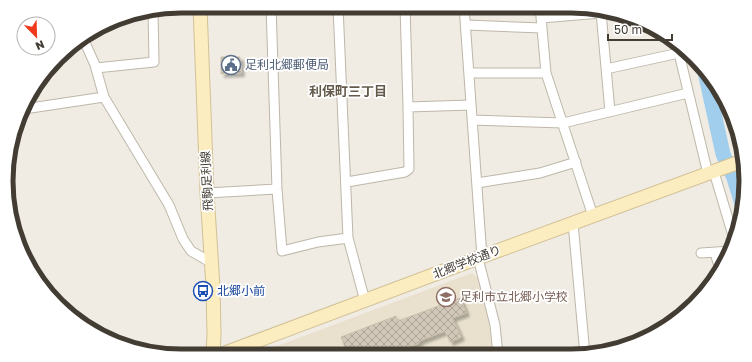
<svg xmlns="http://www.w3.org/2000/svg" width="752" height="362" font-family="'Golos Text','Noto Sans JP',sans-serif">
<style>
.education{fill:#e9e1cd}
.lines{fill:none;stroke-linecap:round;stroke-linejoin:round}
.river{stroke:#a0ceec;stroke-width:15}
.building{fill:url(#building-cross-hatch);stroke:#ccbfac;filter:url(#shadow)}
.street-casing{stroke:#beb7a9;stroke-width:11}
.secondary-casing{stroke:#d2c196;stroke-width:15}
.street{stroke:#fff;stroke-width:9}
.secondary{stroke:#fcedc1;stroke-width:13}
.labels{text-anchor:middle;stroke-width:3.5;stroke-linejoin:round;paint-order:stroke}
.service-label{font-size:12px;fill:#4e5e75;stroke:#fff;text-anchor:start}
.street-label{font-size:12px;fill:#423c33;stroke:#fff}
.transit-label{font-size:12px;fill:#164399;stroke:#fff;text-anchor:start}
.education-label{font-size:12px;fill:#785e54;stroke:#fff;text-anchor:start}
.neighbourhood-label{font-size:13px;font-weight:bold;fill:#645a4b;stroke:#fff}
.rim{fill:none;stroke:#423c33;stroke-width:5}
</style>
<defs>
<pattern id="building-cross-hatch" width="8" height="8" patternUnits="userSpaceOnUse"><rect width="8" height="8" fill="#d1c8b9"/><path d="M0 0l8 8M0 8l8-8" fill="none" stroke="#aba497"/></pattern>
<filter id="shadow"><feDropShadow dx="3.5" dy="3.5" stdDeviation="1" flood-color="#0004"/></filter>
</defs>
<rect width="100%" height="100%" fill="#f0ece3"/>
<path class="education" d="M472,273L479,279L488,315L493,355H253Z"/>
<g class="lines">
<path class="river" d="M705,72L723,154L734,178L742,204"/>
</g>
<path class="building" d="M221,57H240L241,73L221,74Z
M460,298L466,313L452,318L461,337L450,342L445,331L419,341V343L411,346L413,351L402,355H348L341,337L396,316L398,321Z
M482,347L485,355H464L463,354Z"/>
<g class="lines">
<defs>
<path id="street" d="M271,6L277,189L282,251L318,242L348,238
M338,6L348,238L365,301
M464,6L482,257
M540,6L546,73L593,216
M601,12L610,112
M541,18L601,13
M466,25L542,28
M83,38L95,65L104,97L169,205L183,239L191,251L212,263
M677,45L708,174
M96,68L154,62L153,11
M606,69L679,53
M469,73H546
M408,107L471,105
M24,109L104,97
M472,120L563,123L688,93
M739,162L745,187
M714,172L734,239
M347,182L405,172L409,169L408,107L405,6
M477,183L540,173L576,162
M207,193L277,189
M573,223L585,355
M701,253L731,251
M715,253L720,269
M478,258L495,325L498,355"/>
<path id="secondary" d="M200,6L207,193L213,287L214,334L213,356
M217,356L478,258L742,161"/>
</defs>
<use href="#street" class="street-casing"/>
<use href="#secondary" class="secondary-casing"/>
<use href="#street" class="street"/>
<use href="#secondary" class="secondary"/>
</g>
<defs>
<symbol id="civic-ring" viewBox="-11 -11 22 22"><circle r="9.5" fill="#fff" stroke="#5c6f8a" stroke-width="1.5"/><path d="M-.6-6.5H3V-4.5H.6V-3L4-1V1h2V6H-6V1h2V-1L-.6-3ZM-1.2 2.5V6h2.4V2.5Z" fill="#5c6f8a"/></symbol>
<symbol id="bus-ring" viewBox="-11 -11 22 22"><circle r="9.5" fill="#fff" stroke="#1a4fb4" stroke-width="1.5"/><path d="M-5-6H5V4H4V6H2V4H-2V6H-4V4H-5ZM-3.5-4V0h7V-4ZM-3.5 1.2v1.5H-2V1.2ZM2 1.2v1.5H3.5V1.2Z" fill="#1a4fb4"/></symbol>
<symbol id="school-ring" viewBox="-11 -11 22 22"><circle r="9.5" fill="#fff" stroke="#8d6e63" stroke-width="1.5"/><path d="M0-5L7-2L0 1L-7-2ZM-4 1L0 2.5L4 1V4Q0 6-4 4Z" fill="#8d6e63"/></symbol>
</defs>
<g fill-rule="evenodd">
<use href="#civic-ring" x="220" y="54" width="22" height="22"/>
<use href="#bus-ring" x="192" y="280" width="22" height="22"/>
<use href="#school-ring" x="435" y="286" width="22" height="22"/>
</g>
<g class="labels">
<g class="service-label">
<text x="245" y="69">足利北郷郵便局</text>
</g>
<g class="street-label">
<text transform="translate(207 181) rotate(-93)" y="4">飛駒足利線</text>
<text transform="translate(467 262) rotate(-21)" y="4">北郷学校通り</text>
</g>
<g class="transit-label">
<text x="217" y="295">北郷小前</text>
</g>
<g class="education-label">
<text x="460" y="301">足利市立北郷小学校</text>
</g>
<g class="neighbourhood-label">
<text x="348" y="96">利保町三丁目</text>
</g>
</g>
<path d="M0 0H752V362H0ZM181 13H571A168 168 0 0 1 739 181V181A168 168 0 0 1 571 349H181A168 168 0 0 1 13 181V181A168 168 0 0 1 181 13Z" fill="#fff" fill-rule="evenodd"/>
<path class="rim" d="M181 13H571A168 168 0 0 1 739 181V181A168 168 0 0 1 571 349H181A168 168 0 0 1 13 181V181A168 168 0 0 1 181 13Z"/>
<g transform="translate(36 36) rotate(157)"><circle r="19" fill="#ffffff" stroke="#b3b1ad"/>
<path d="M0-3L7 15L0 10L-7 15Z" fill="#f0391a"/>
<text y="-6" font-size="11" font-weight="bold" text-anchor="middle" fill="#423c33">N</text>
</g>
<path d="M608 34v6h64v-6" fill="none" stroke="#423c33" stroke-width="2"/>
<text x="614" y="34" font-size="12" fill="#423c33" stroke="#ffffff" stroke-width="3" paint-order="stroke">50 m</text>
</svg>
